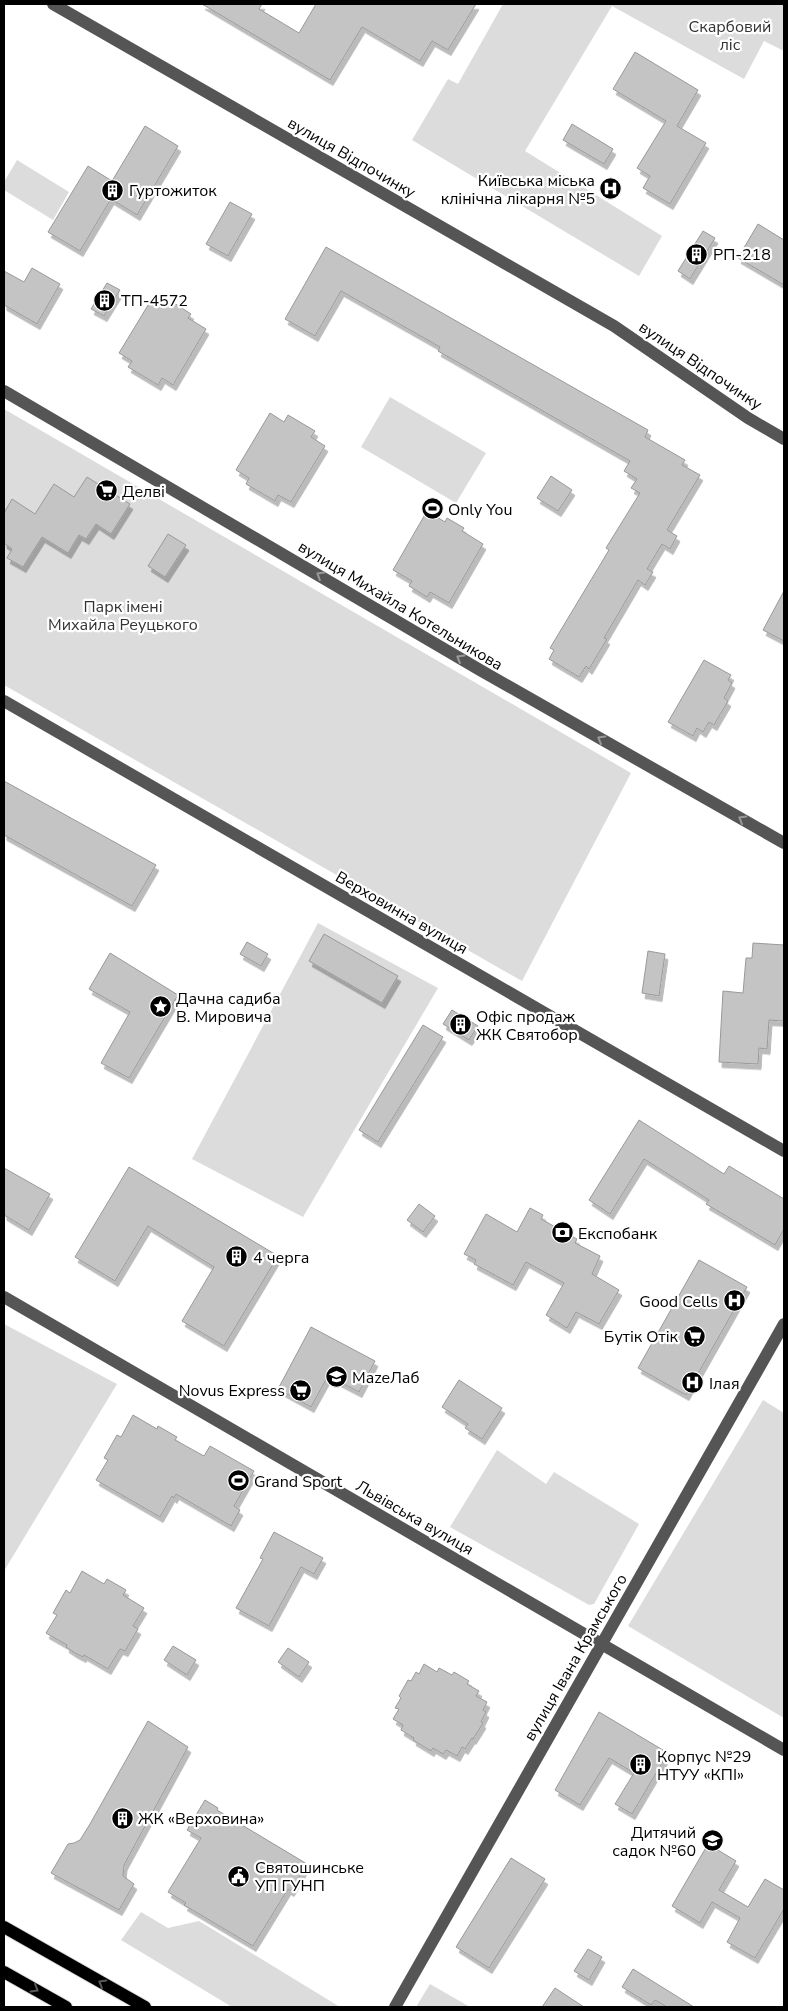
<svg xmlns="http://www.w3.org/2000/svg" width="788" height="2011" font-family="'Nunito Sans',sans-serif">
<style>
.green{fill:#dcdcdc}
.building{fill:#c4c4c4;stroke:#999;filter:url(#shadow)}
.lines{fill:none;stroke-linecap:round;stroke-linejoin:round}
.major-casing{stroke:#dbdbdb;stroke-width:14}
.minor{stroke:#555;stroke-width:12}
.major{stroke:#000;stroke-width:12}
.oneway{stroke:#999}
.oneway2{stroke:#595959}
.labels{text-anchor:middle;stroke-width:4.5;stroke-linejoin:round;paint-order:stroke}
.park-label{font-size:16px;fill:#333;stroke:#fff}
.street-label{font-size:16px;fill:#000;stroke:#fff}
.poi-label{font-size:16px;fill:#000;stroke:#fff;text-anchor:start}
</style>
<defs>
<filter id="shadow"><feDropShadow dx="3" dy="5.5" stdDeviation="0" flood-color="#0004"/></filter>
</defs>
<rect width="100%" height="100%" fill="#fff"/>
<path class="green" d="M503,4H784V51L764,41L744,79L612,6L525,151L662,236L639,276L412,140L448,79L458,84Z
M17,160L69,192L53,220L4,190V182Z
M390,397L486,453L456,503L361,447Z
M4,409L631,773L522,981L4,685Z
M318,923L438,988L303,1217L192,1159Z
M4,1324L117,1384L4,1571Z
M763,1400L784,1413V1718L628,1626Z
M497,1450L546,1484L554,1472L639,1524L594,1604L589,1605L450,1527Z
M141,1912L168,1928L199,1921L340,2007H232L121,1940Z
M430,1984L470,2007H416Z"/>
<path class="building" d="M202,4H262L259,9L299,33L316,4H476L448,50L432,41L420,61L362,27L330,80Z
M635,52L698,90L677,126L706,143L670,204L643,188L650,176L637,168L666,121L613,89Z
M572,124L613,149L604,164L563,140Z
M145,126L178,146L137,215L111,199L80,251L48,232L88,166L112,181Z
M230,202L252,214L228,256L206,244Z
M758,224L784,240V285L738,258Z
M703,231L715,238L690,279L678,271Z
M326,247L648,430L645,437L685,460L682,465L700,475L667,530L677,536L670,549L662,544L647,569L653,572L645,585L638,580L604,638L607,639L589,669L586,666L579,677L549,659L554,650L550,648L609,550L606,548L640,493L631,488L637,479L624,471L630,461L438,351L440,347L341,291L315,336L285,319Z
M32,268L60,284L37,324L4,305V271L24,282Z
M107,283L120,290L104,316L91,309Z
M153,297L171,308L174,303L191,314L188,318L206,329L173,385L162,378L158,385L128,367L132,361L119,353Z
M270,413L284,422L288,415L315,431L311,437L325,446L291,502L278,495L275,501L246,484L249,478L236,470Z
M551,476L572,490L558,511L537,498Z
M87,477L130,504L111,534L96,524L86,539L79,535L68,553L42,537L23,567L7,558L12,549L4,543V513L12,499L35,514L54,484L74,497Z
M427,511L445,522L447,518L464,528L462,531L483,544L449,603L430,592L427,597L409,586L412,581L393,570Z
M168,534L186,545L165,577L148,566Z
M784,591V641L763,630Z
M704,660L731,675L728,680L732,683L724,698L728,701L714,725L709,722L703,732L697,728L693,736L668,722Z
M4,781L156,865L132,906L4,835Z
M324,934L398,976L382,1003L309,961Z
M247,942L268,954L261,966L240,954Z
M753,943L784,945V1021L769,1020L767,1049L759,1048L758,1064L719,1062L723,991L743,993L746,958H752Z
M648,951L665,954L659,996L642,993Z
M110,953L178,995L129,1078L101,1063L130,1012L89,989Z
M452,1010L478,1026L469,1040L443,1024Z
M423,1025L443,1037L378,1142L359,1130Z
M639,1120L724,1174L729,1166L784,1199V1229L775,1245L706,1204L709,1200L644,1159L610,1214L589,1200Z
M129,1167L278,1256L224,1346L182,1321L214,1267L148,1226L115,1281L75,1257Z
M4,1168L50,1194L29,1230L4,1215Z
M419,1204L435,1216L423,1232L407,1220Z
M530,1208L543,1215L541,1219L577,1239L575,1243L600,1256L592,1274L619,1290L599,1324L576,1312L567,1328L546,1315L564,1283L526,1262L513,1285L474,1264L476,1260L464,1254L486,1214L517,1232Z
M699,1260L747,1287L686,1395L638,1368Z
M311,1327L375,1361L359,1392L328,1376L311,1407L278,1389Z
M459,1380L502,1408L482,1439L465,1428L468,1424L442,1407Z
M133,1415L157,1429L158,1426L177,1437L175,1440L204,1456L210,1446L254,1471L234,1506L240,1510L231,1526L176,1494L174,1498L172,1496L160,1517L96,1480L108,1460L104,1458L117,1435L121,1437Z
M274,1532L323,1558L314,1574L301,1567L269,1626L236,1608L263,1559L260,1558Z
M82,1571L104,1584L107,1579L126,1590L123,1595L144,1608L133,1626L138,1629L125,1651L120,1649L108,1669L84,1655L83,1657L75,1653L66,1647L67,1645L46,1633L57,1615L53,1613L66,1590L70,1593Z
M173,1646L196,1660L187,1675L164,1660Z
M288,1648L309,1662L299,1677L278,1662Z
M424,1664L437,1672L439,1668L452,1675L454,1672L469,1681L467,1684L479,1691L476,1696L487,1702L483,1710L486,1712L481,1722L483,1723L473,1739L472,1738L465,1749L462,1747L457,1756L446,1750L443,1754L433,1748L431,1751L413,1740L414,1738L401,1730L403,1725L393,1719L399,1709L395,1708L401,1698L399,1696L408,1680L411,1681L416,1672L419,1674Z
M599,1712L668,1753L632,1814L615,1804L634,1773L609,1758L580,1805L555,1790Z
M148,1721L188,1747L124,1865L123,1876L134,1884L119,1910L51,1873L68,1844L74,1843L80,1840L90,1824Z
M205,1800L218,1808L217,1810L307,1864L291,1891L288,1889L253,1946L184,1905L186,1903L168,1892L201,1838L187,1830Z
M708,1844L736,1861L719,1890L748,1907L765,1879L784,1890V1909L755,1958L727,1942L740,1918L712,1902L700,1923L672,1906Z
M511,1858L545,1879L489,1968L456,1947Z
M588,1949L602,1957L589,1980L574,1971Z
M633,1969L694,2007H667L655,2000L651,2005L622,1987Z
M555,1988L584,2007H542Z"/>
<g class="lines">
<defs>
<path id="major" d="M4,1927L145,2007
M4,1972L66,2007"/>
</defs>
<use href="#major" class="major-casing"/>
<path class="minor" d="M53,4L614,326L748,418L784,439
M4,391L480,670L784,843
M4,701L784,1151
M4,1297L784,1750
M395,2007L784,1324"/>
<use href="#major" class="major"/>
</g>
<defs><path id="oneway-chevron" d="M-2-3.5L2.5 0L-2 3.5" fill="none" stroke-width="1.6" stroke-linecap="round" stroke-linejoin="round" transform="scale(1.25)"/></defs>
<g class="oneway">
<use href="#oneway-chevron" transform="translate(320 575) rotate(-149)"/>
<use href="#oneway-chevron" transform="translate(460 658) rotate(-149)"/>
<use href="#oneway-chevron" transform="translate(601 739) rotate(-150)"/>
<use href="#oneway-chevron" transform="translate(742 819) rotate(-150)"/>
</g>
<g class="oneway2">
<use href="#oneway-chevron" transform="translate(102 1983) rotate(-150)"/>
<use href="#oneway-chevron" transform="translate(35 1989) rotate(30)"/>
</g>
<defs>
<symbol id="hospital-disc" viewBox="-11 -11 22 22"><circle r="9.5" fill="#000" stroke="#fff"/><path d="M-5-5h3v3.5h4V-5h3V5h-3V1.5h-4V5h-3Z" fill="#fff"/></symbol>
<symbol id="building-disc" viewBox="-11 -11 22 22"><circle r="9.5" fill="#000" stroke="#fff"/><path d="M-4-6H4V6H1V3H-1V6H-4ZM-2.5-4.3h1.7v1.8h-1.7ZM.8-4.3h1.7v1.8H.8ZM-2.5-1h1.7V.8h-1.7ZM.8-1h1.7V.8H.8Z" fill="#fff"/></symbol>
<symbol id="supermarket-disc" viewBox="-11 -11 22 22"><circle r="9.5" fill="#000" stroke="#fff"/><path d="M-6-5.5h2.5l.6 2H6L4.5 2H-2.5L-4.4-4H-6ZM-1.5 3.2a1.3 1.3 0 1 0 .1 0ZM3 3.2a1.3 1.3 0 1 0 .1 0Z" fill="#fff"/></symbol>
<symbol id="stadium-disc" viewBox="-11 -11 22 22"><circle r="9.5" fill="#000" stroke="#fff"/><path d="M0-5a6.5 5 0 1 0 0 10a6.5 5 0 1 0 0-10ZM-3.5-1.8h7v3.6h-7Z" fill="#fff"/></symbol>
<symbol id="sight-disc" viewBox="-11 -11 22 22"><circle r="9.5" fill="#000" stroke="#fff"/><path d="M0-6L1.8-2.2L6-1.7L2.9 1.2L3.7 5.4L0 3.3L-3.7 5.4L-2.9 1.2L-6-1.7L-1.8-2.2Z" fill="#fff"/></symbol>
<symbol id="bank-disc" viewBox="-11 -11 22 22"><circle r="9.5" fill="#000" stroke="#fff"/><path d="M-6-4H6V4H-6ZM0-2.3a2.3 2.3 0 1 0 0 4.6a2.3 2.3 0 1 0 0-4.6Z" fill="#fff"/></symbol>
<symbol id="school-disc" viewBox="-11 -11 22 22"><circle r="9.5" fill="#000" stroke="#fff"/><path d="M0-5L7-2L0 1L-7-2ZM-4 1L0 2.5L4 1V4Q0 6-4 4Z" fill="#fff"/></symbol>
<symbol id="civic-disc" viewBox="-11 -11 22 22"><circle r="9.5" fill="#000" stroke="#fff"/><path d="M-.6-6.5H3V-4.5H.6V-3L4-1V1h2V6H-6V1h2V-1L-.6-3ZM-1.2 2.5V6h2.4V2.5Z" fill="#fff"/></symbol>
</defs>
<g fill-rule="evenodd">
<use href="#hospital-disc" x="598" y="176" width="25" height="25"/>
<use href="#building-disc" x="100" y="178" width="25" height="25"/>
<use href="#building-disc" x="684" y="242" width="25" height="25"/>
<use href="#building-disc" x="92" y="288" width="25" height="25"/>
<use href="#supermarket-disc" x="94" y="478" width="25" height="25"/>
<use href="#stadium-disc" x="420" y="496" width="25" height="25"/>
<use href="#sight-disc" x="148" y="994" width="25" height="25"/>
<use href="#building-disc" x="448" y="1012" width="25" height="25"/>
<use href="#bank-disc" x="550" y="1220" width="25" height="25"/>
<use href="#building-disc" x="224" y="1244" width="25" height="25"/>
<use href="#hospital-disc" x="722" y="1288" width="25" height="25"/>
<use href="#supermarket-disc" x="682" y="1324" width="25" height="25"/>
<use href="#school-disc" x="324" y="1364" width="25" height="25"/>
<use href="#hospital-disc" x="680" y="1370" width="25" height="25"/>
<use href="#supermarket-disc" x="288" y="1378" width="25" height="25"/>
<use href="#stadium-disc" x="226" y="1468" width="25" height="25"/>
<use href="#building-disc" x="628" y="1752" width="25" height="25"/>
<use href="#building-disc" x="110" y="1806" width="25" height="25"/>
<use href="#school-disc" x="700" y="1828" width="25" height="25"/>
<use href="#civic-disc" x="226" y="1864" width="25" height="25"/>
</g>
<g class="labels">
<g class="park-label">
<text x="730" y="32">Скарбовий<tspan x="730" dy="18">ліс</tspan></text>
<text x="123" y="612">Парк імені<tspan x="123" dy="18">Михайла Реуцького</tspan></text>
</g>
<g class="street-label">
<text transform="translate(352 157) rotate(30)" y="6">вулиця Відпочинку</text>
<text transform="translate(701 365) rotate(34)" y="6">вулиця Відпочинку</text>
<text transform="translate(401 605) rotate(31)" y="6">вулиця Михайла Котельникова</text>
<text transform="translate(402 912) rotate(30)" y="6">Верховинна вулиця</text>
<text transform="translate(415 1517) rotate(30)" y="6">Львівська вулиця</text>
<text transform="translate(575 1657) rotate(-60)" y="6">вулиця Івана Крамського</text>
</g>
<g class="poi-label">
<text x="595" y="186" text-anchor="end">Київська міська<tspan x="595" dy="18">клінічна лікарня №5</tspan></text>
<text x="129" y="196">Гуртожиток</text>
<text x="713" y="260">РП-218</text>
<text x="121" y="306">ТП-4572</text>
<text x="122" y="497">Делві</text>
<text x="448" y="515">Only You</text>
<text x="176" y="1004">Дачна садиба<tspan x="176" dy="18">В. Мировича</tspan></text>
<text x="476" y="1022">Офіс продаж<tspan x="476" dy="18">ЖК Святобор</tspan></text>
<text x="578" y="1239">Експобанк</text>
<text x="253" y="1263">4 черга</text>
<text x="718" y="1307" text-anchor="end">Good Cells</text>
<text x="678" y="1342" text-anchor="end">Бутік Отік</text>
<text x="352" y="1383">MazeЛаб</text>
<text x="709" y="1389">Ілая</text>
<text x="285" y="1396" text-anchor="end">Novus Express</text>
<text x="254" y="1487">Grand Sport</text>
<text x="657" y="1762">Корпус №29<tspan x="657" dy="18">НТУУ «КПІ»</tspan></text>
<text x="138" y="1824">ЖК «Верховина»</text>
<text x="696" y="1838" text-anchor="end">Дитячий<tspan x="696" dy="18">садок №60</tspan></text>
<text x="255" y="1873">Святошинське<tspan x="255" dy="18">УП ГУНП</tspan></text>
</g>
</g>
<rect width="788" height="2011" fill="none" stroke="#000000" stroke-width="10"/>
</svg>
